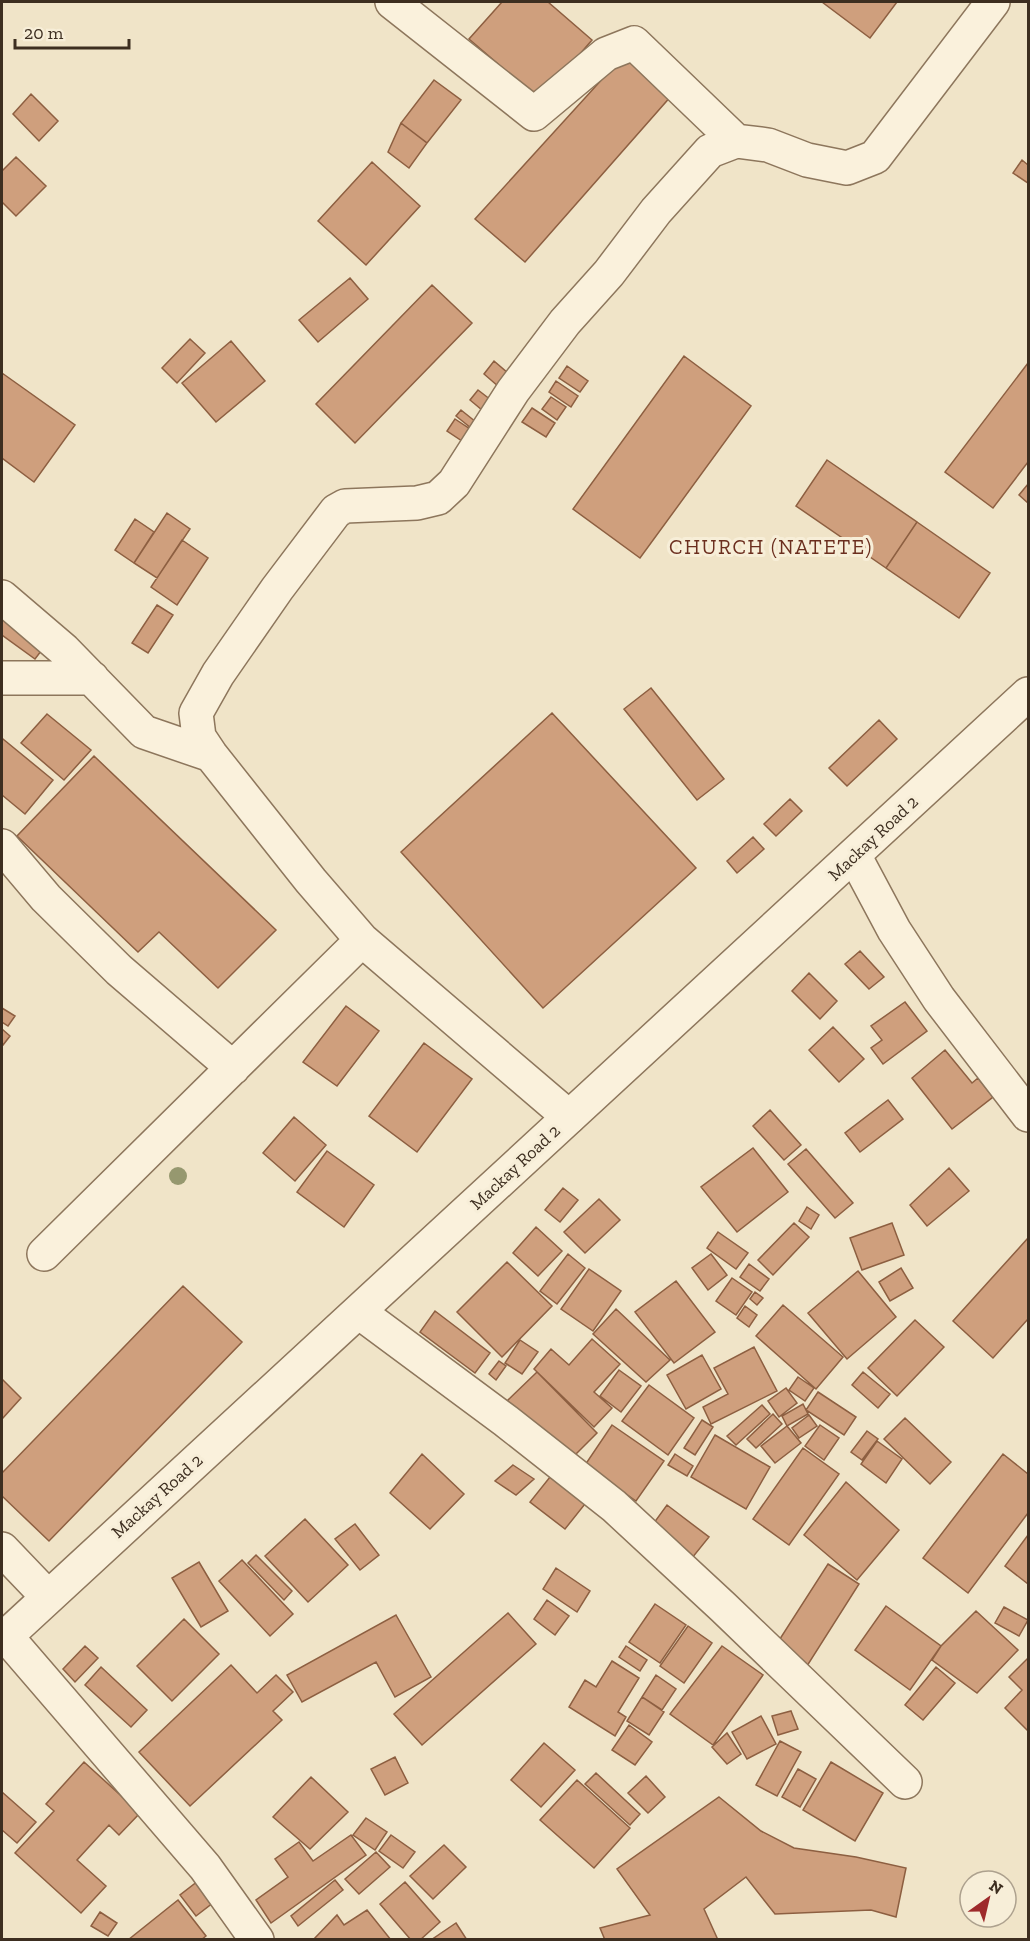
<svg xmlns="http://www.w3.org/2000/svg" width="1030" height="1941" font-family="'Zilla Slab',serif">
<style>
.building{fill:#cf9f7d;stroke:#8d5f41;stroke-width:1.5}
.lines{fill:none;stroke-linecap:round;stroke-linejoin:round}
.minor-casing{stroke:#8d765c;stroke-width:36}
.tertiary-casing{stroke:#8d765c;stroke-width:36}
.minor{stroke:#faf1dc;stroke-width:33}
.tertiary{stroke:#faf1dc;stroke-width:33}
.tree{fill:#96986f}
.labels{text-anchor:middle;stroke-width:6;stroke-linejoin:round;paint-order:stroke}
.street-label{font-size:18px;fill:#3d2e20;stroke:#f7eed8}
.quarter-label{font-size:21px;letter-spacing:1.5px;fill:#6b2e1e;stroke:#f7eed8}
</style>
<rect width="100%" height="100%" fill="#f0e4c8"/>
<path class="building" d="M502,2H548L592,40L540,100L469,39Z
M822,2H897L870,38Z
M625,54L672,95L525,262L475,219Z
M434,80L461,100L427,143L401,123Z
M31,94L58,121L39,141L13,114Z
M401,123L427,143L409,168L388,152Z
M16,157L46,186L16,216L2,202V171Z
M1022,160L1028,165V183L1013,173Z
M372,162L420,206L366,265L318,221Z
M350,278L368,299L318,342L299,320Z
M432,285L472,323L355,443L316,404Z
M190,339L205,353L177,383L162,368Z
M231,341L265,381L216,422L182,383Z
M684,356L751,406L640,558L573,509Z
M494,361L509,374L499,387L484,374Z
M1028,363V462L993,508L945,472Z
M567,366L588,381L580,392L559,378Z
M2,373L75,425L34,482L2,458Z
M556,381L578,396L571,407L549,392Z
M478,390L491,400L482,410L470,400Z
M551,397L566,407L557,420L542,409Z
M532,408L555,423L546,437L522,422Z
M461,410L476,422L471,428L456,416Z
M455,419L470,429L462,441L447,431Z
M827,460L917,522L886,568L796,506Z
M1028,484V503L1019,495Z
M167,513L190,529L157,578L134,563Z
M135,519L154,532L134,563L115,550Z
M917,522L990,573L959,618L886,568Z
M182,540L208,558L177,605L151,587Z
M157,605L173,615L148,653L132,643Z
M7,613L48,642L35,659L2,635V621Z
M651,688L724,779L697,800L624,709Z
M552,713L696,868L543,1008L401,852Z
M47,714L91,750L64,780L21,743Z
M879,720L897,739L847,786L829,768Z
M3,739L53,780L25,814L2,795V741Z
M94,756L276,930L218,988L159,932L138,952L17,836Z
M790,799L802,811L776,836L764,824Z
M753,837L764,849L737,873L727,861Z
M860,951L884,977L869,989L845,964Z
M809,973L837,1001L820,1019L792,991Z
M905,1002L927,1031L883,1064L871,1048L882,1040L871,1026Z
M346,1006L379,1031L337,1086L303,1062Z
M2,1008L15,1016L8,1026L2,1022Z
M833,1027L864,1059L839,1082L809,1050Z
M2,1029L10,1036L3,1045L2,1043Z
M424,1043L472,1079L417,1152L369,1116Z
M945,1050L972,1083L978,1078L993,1097L952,1129L912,1078Z
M888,1100L903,1119L860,1152L845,1133Z
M770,1110L801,1145L784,1160L753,1126Z
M294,1117L326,1145L295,1181L263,1153Z
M753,1148L788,1192L737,1232L701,1187Z
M806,1149L853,1203L835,1218L788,1164Z
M327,1151L374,1185L344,1227L297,1192Z
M949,1168L969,1191L927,1226L910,1205Z
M563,1188L578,1200L560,1222L545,1210Z
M599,1199L620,1220L585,1253L564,1232Z
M807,1207L819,1215L811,1229L799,1221Z
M794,1223L809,1237L773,1275L758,1260Z
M892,1223L904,1255L862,1270L850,1238Z
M536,1227L562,1251L538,1276L513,1253Z
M718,1232L748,1253L736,1269L707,1248Z
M1028,1238V1319L993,1358L953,1321Z
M568,1254L585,1268L557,1304L540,1291Z
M711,1254L727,1275L708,1290L692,1268Z
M507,1262L552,1306L502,1357L457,1312Z
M749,1264L769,1279L760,1291L740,1277Z
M901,1268L913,1288L890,1301L879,1282Z
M589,1269L621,1291L593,1331L561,1309Z
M858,1271L896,1317L847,1359L808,1313Z
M732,1278L752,1292L736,1315L716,1301Z
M676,1281L715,1332L674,1363L635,1312Z
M183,1286L242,1342L49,1541L2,1496V1473Z
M755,1292L763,1298L757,1305L750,1299Z
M783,1305L843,1357L816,1389L756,1336Z
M745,1306L757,1315L749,1327L737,1318Z
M616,1309L670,1360L646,1382L593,1334Z
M435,1311L490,1353L475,1373L420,1332Z
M915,1320L944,1347L897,1396L868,1368Z
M592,1339L620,1364L594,1392L612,1408L594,1427L534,1369L551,1349L569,1365Z
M520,1340L538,1352L522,1374L505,1363Z
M754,1347L777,1391L711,1424L703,1407L728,1394L714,1368Z
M702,1355L721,1389L686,1409L667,1375Z
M499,1361L506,1366L496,1380L489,1374Z
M619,1370L641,1386L621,1412L600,1396Z
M537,1372L597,1433L567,1463L506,1402Z
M863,1372L890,1394L878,1408L852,1385Z
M798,1377L814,1388L805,1401L789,1390Z
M2,1379L21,1398L2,1419Z
M649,1385L694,1418L668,1455L622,1421Z
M786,1388L797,1403L779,1417L768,1401Z
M818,1392L856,1417L844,1435L806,1410Z
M803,1404L808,1414L787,1426L782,1416Z
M762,1405L770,1414L736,1445L727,1436Z
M773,1414L782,1424L756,1448L747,1439Z
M809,1415L817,1426L799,1438L792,1428Z
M905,1418L951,1462L930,1484L884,1439Z
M702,1420L713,1427L695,1455L684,1448Z
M612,1425L664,1461L636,1501L585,1465Z
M820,1425L839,1438L824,1460L805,1446Z
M787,1426L801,1443L775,1463L761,1446Z
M867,1431L878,1439L862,1460L851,1452Z
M715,1435L770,1467L746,1509L691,1477Z
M877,1441L902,1459L886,1483L861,1464Z
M803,1448L839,1474L789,1545L753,1519Z
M422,1454L464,1494L430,1529L390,1493Z
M675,1454L693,1466L687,1476L668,1465Z
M1003,1454L1028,1474V1513L968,1593L923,1558Z
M513,1465L534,1479L516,1495L495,1481Z
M550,1477L585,1504L565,1529L530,1502Z
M846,1482L899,1530L857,1580L804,1535Z
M667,1505L709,1537L692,1558L651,1527Z
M305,1519L348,1565L308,1602L265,1556Z
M355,1524L379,1555L360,1570L335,1539Z
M1028,1535V1584L1005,1566Z
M256,1555L292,1591L284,1600L248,1563Z
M242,1560L293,1614L270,1636L219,1581Z
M199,1562L228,1611L201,1627L172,1578Z
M828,1564L859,1584L807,1666L776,1645Z
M556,1568L590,1591L577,1612L543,1589Z
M547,1600L569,1616L555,1635L534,1619Z
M655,1604L686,1625L660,1663L629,1642Z
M886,1606L941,1646L910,1690L855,1650Z
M1004,1607L1028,1620L1019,1636L995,1623Z
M976,1611L1018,1650L977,1693L932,1660L941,1646Z
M508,1613L536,1644L422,1745L394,1714Z
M396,1615L431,1677L395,1697L376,1662L302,1702L287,1675Z
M184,1619L219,1654L172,1701L137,1666Z
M688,1626L712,1643L684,1683L660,1666Z
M85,1646L98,1658L75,1682L63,1669Z
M626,1646L647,1660L640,1671L619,1657Z
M722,1646L763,1675L713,1745L670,1714Z
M1028,1658V1731L1005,1708L1022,1690L1009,1677Z
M612,1661L639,1678L618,1712L626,1717L615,1736L569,1707L585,1680L596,1687Z
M231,1665L257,1693L276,1675L293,1692L273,1711L282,1720L190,1806L139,1752Z
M101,1667L147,1710L131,1727L85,1685Z
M936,1667L955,1683L923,1720L905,1705Z
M656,1675L676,1689L662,1710L642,1697Z
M642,1697L664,1712L649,1735L627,1721Z
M791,1711L798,1729L778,1735L772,1716Z
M761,1716L776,1744L747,1759L732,1732Z
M629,1725L652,1742L635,1765L612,1750Z
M727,1733L741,1754L727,1764L712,1747Z
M780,1741L801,1752L777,1796L756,1785Z
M544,1743L575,1770L541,1807L511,1780Z
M395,1757L408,1783L385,1795L371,1769Z
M84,1762L140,1813L119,1835L109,1825L77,1860L106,1886L81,1913L15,1853L54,1811L46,1804Z
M831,1762L883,1793L855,1841L803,1810Z
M798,1769L816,1779L800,1807L782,1797Z
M596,1773L640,1814L630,1825L585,1784Z
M646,1776L665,1797L648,1813L628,1793Z
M311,1777L348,1812L310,1849L273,1817Z
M577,1780L630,1828L594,1868L540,1820Z
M2,1792L36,1822L17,1843L2,1830Z
M719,1797L761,1831L794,1848L856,1857L906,1868L896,1917L871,1910L775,1914L746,1877L704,1909L718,1940H605L600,1928L650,1915L617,1869Z
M366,1818L387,1832L375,1850L353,1835Z
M351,1835L366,1855L271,1923L256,1900L288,1877L275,1859L299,1842L313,1861Z
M391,1835L415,1852L403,1868L379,1851Z
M444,1845L466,1867L433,1899L410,1876Z
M376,1852L390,1867L359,1894L345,1879Z
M335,1880L343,1890L298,1926L291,1916Z
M198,1881L214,1902L196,1916L180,1895Z
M405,1882L440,1922L420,1940H411L380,1904Z
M178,1900L206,1936L201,1940H128Z
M367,1910L391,1940H313L337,1915L344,1925Z
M100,1912L117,1923L108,1936L91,1926Z
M456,1923L467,1940H431Z"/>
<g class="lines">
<defs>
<path id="minor" d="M392,2L534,114L606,54L634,43L736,141
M2,597L64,650L144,732L211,755
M2,678H92
M2,846L46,898L119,970L233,1068
M854,855L894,930L939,999L1028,1115
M569,1117L362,940L311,881L211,755L199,737L196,713L218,674L277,589L336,511L345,506L417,503L438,498L454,483L513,391L565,322L609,273L656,211L710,151L736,141L768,145L807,160L847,168L875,157L993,2
M44,1254L362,940
M359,1312L506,1421L614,1506L723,1607L905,1782
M2,1549L47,1596
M6,1636L205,1867L257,1940"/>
<path id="tertiary" d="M2,1640L1028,694"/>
</defs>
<use href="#minor" class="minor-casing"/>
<use href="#tertiary" class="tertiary-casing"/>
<use href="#minor" class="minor"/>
<use href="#tertiary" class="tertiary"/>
</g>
<circle class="tree" cx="178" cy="1176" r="9"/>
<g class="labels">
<g class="street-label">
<text transform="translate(873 838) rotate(-43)" y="6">Mackay Road 2</text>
<text transform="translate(515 1167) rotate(-43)" y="6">Mackay Road 2</text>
<text transform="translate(157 1496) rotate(-42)" y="6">Mackay Road 2</text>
</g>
<g class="quarter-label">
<text x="771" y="554">CHURCH (NATETE)</text>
</g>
</g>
<rect width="1030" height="1941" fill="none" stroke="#3d2e20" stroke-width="6"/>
<g transform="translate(988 1899) rotate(34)"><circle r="28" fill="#f7eed8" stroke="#ada18e" stroke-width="1.5"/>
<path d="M0-4.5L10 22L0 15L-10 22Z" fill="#9e2a2b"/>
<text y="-9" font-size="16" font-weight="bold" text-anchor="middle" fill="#3d2e20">N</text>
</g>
<path d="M15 39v9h114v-9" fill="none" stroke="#3d2e20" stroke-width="3"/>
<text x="24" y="39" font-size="18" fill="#3d2e20" stroke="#f7eed8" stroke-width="4.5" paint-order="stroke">20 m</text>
</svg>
